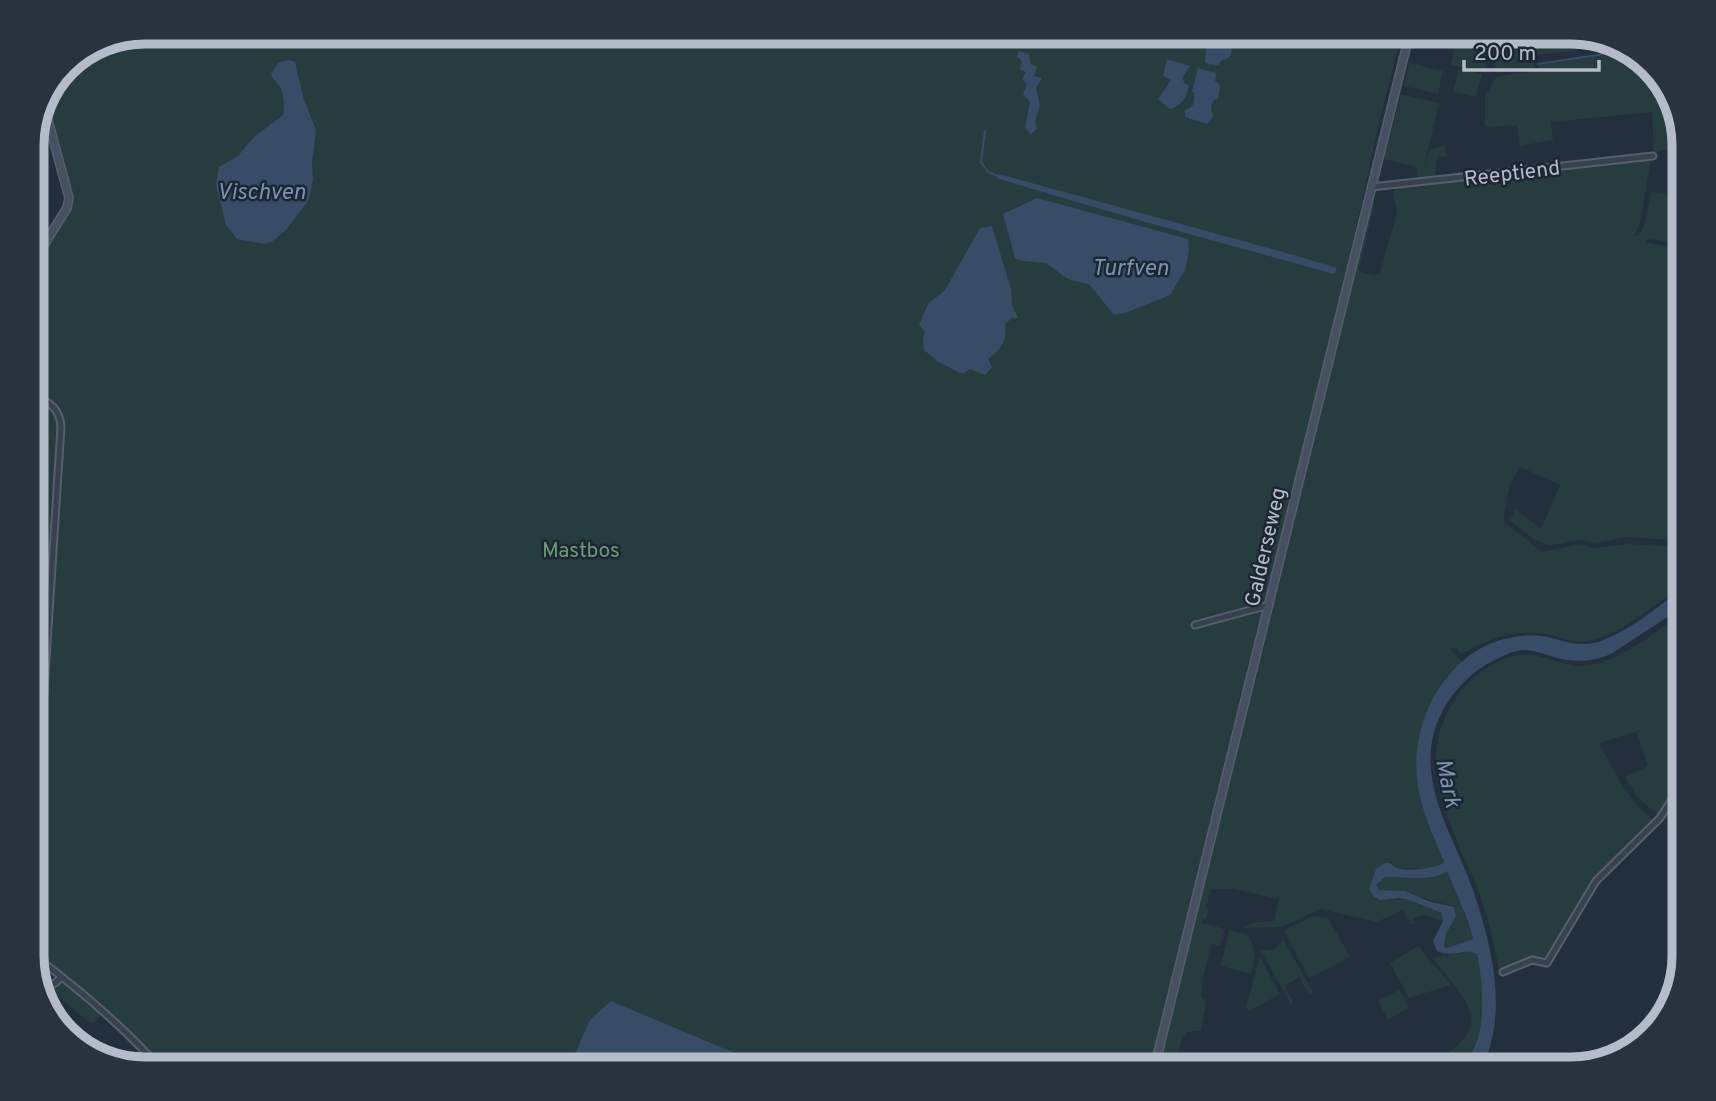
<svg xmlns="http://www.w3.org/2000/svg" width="1716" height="1101" font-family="Overpass,sans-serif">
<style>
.green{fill:#263c3f}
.water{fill:#394c67;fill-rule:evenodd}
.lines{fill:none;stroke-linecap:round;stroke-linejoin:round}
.stream{stroke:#394c67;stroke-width:2}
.street-casing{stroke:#565f6c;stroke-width:9}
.secondary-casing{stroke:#565f6c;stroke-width:10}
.street{stroke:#38414e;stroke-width:5}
.secondary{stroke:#465061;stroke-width:7}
.labels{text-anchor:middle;stroke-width:5;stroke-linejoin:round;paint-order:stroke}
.street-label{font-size:21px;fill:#b4bcc9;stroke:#1d2633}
.park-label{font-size:21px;fill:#6b9a76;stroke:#1d2633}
.water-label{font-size:23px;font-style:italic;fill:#7c92b1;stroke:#1d2633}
.rim{fill:none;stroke:#b4bcc9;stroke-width:9}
</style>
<rect width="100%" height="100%" fill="#242f3e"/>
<path class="green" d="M145,32H1402L1379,123L1346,273L1352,274L1373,198L1375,202L1359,269L1361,272L1375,275L1380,273L1397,212L1393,194L1395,188L1651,160L1640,223L1634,236L1639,235L1645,224L1651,192L1671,193L1676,196L1680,229L1676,244L1650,238L1645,242L1684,250V541L1627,537L1594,543L1579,540L1549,545L1535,540L1509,520L1516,509L1541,529L1560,485L1520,467L1510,484L1503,521L1542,552L1581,544L1593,548L1627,544L1684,547V583C1658,603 1615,640 1581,642C1567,642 1553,634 1539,633C1513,630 1483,641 1462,654L1455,647L1450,649L1462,662C1450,671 1442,683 1435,696C1404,750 1421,808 1444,862L1434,868H1376V899L1409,900L1440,911L1444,915L1443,921L1425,915L1413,918L1415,923L1411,925L1403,910L1377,922L1320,909L1282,927L1243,928L1252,923L1274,921L1279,899L1234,889H1211L1206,908L1209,909L1206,919L1203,918L1202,923L1225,929L1220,946L1211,944C1208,962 1201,980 1201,997L1204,999L1206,1005L1201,1031L1187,1032L1182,1039L1175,1069H143L149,1059L150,1052L41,956L43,955L37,948L34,949L32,945V802L35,762L32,761V280L40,259L65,215L70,190L46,106L65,64Z
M1452,32H1490L1491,50L1485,73L1451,65L1456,42L1450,40Z
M1491,32H1531L1535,68L1496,73Z
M1532,32H1572L1575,51L1535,55Z
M1634,51L1669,88L1684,138V146L1654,153L1652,112L1551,122L1553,140L1520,146L1517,125L1485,127V97L1496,77L1539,70V65Z
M1409,63L1443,71L1438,94L1404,86Z
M1459,69L1482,74L1476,97L1453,92Z
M1401,94L1439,103L1424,168L1430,150L1444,145L1447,157L1437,156L1435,178L1418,181L1417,167L1384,159Z
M1684,612V776L1660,814H1657L1637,797L1625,777L1648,766L1637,733L1641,730L1599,743C1611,765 1622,788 1638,806C1644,813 1651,815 1653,823L1598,876L1548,958L1534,959L1500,972C1494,946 1489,920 1480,895C1454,826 1408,766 1458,695C1471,676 1496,659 1519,655C1539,652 1557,664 1576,666C1612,669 1656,631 1684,612Z
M1447,870L1468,921L1473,940L1447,948L1443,945L1446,934L1457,913L1451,905C1426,901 1404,889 1379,890L1376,885L1385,877C1400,877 1435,880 1447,870Z
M1314,916L1328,918L1350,957L1309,978L1284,930Z
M1229,930L1247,934C1257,948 1255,958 1251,974L1221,966Z
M1283,939L1313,992L1309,994L1299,977L1285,986L1293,1002L1291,1004L1260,950H1274Z
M1418,946L1451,985L1409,998L1390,963Z
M1472,951L1477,954C1482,979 1485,1013 1478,1038C1474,1049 1469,1059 1464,1069H1422C1494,1029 1478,1013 1432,958Z
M1260,957L1280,994L1249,1011L1246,1007Z
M66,981L102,1013L94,1023L87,1021L51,990Z
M1399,990L1409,1008L1388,1019L1378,1001Z
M1647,1011L1666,1019L1627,1054L1622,1056Z"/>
<path class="water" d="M1207,32H1213L1219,38L1227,41L1229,36L1234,39L1230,57L1221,61L1219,66L1205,63Z
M1019,51L1029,54L1030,63L1037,67L1034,76L1042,78L1036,88L1040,105L1035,122L1037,129L1031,134L1025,128L1030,102L1023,94L1027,85L1022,79L1026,72L1020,69L1022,61L1017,57Z
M1167,59L1190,66L1182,78L1185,84L1189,85C1186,98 1183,105 1170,109L1158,99L1171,80L1163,76Z
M289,60L295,62L304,100L316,130L312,162L313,180L308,201L286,230L273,241L265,244L237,239L226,225L216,185L219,167L238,156L254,137L283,115C285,107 284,91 278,84C276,81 272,78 271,74L278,63Z
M1198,68L1216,73L1215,81L1220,85L1218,99L1214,100L1211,106L1213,117L1207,124L1185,117V110C1195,107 1195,101 1194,92H1192Z
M999,174L1297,256L1337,268L1334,274L1135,219L996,178Z
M1037,198L1188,239L1189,251L1185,270L1170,295L1128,312L1114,315L1090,285L1068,279L1046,263L1023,261L1015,258L1003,214Z
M992,226L1011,289L1012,305L1018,318H1012L1005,324C1007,342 1002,348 988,359L992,367L985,375L970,369L962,374L937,361L924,350L923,337L925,332L919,325L928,304L945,290L980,228Z
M1684,587V606L1611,654C1592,662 1574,663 1554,657C1544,654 1534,650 1523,650C1513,651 1502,656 1493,661C1474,670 1459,685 1447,703C1404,772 1456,835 1476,899C1494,956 1507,1013 1482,1069H1464C1469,1059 1474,1049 1478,1038C1485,1013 1482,979 1477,954C1464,947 1453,959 1437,951L1433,941L1443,921L1442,913L1409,900L1399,898L1380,900L1373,896L1369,889L1376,869C1393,856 1388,867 1401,869C1410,871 1438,868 1444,862C1434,837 1422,813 1418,786C1408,727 1443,654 1505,639C1517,636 1530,634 1542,636C1560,639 1575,647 1594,643C1623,636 1661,605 1684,587ZM1447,871L1468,921L1473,939L1447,948L1444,946L1446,934L1456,916L1454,907L1428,901L1405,891L1379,890L1376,885L1385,877C1403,877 1433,882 1447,871Z
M611,1001L613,1002L773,1069H568L590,1020Z"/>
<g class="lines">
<path class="stream" d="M655,32H659
M1538,64L1631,50
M985,131L981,162L988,172L998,176"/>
<defs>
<path id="street" d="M1371,187L1653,156
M32,394C48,402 60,407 61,427L36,815L32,853
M1195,625L1269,605
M32,954C79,989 122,1025 161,1069
M1503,972L1532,960L1547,963L1596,881L1660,818L1684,781
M40,990L55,983L62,977"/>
<path id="secondary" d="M32,273L40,251L67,208L69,198L45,109
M1154,1069L1410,32"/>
</defs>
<use href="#street" class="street-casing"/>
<use href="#secondary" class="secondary-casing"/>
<use href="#street" class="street"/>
<use href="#secondary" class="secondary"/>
</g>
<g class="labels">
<g class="street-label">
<text transform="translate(1512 173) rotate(-7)" y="7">Reeptiend</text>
<text transform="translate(1265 547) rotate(-77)" y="7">Galderseweg</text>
</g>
<g class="park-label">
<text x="581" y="557">Mastbos</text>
</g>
<g class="water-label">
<text x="261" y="199">Vischven</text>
<text x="1130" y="275">Turfven</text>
<text transform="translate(1449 783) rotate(78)" y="8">Mark</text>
</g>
</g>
<path d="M0 0H1716V1101H0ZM145 44H1571A101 101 0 0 1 1672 145V956A101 101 0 0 1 1571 1057H145A101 101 0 0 1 44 956V145A101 101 0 0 1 145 44Z" fill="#29323f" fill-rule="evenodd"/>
<path class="rim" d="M145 44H1571A101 101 0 0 1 1672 145V956A101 101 0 0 1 1571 1057H145A101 101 0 0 1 44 956V145A101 101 0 0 1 145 44Z"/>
<path d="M1464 60v10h135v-10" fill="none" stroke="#b4bcc9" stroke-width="3.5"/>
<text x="1474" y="60" font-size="21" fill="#b4bcc9" stroke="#1d2633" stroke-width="5" paint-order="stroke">200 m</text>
</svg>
